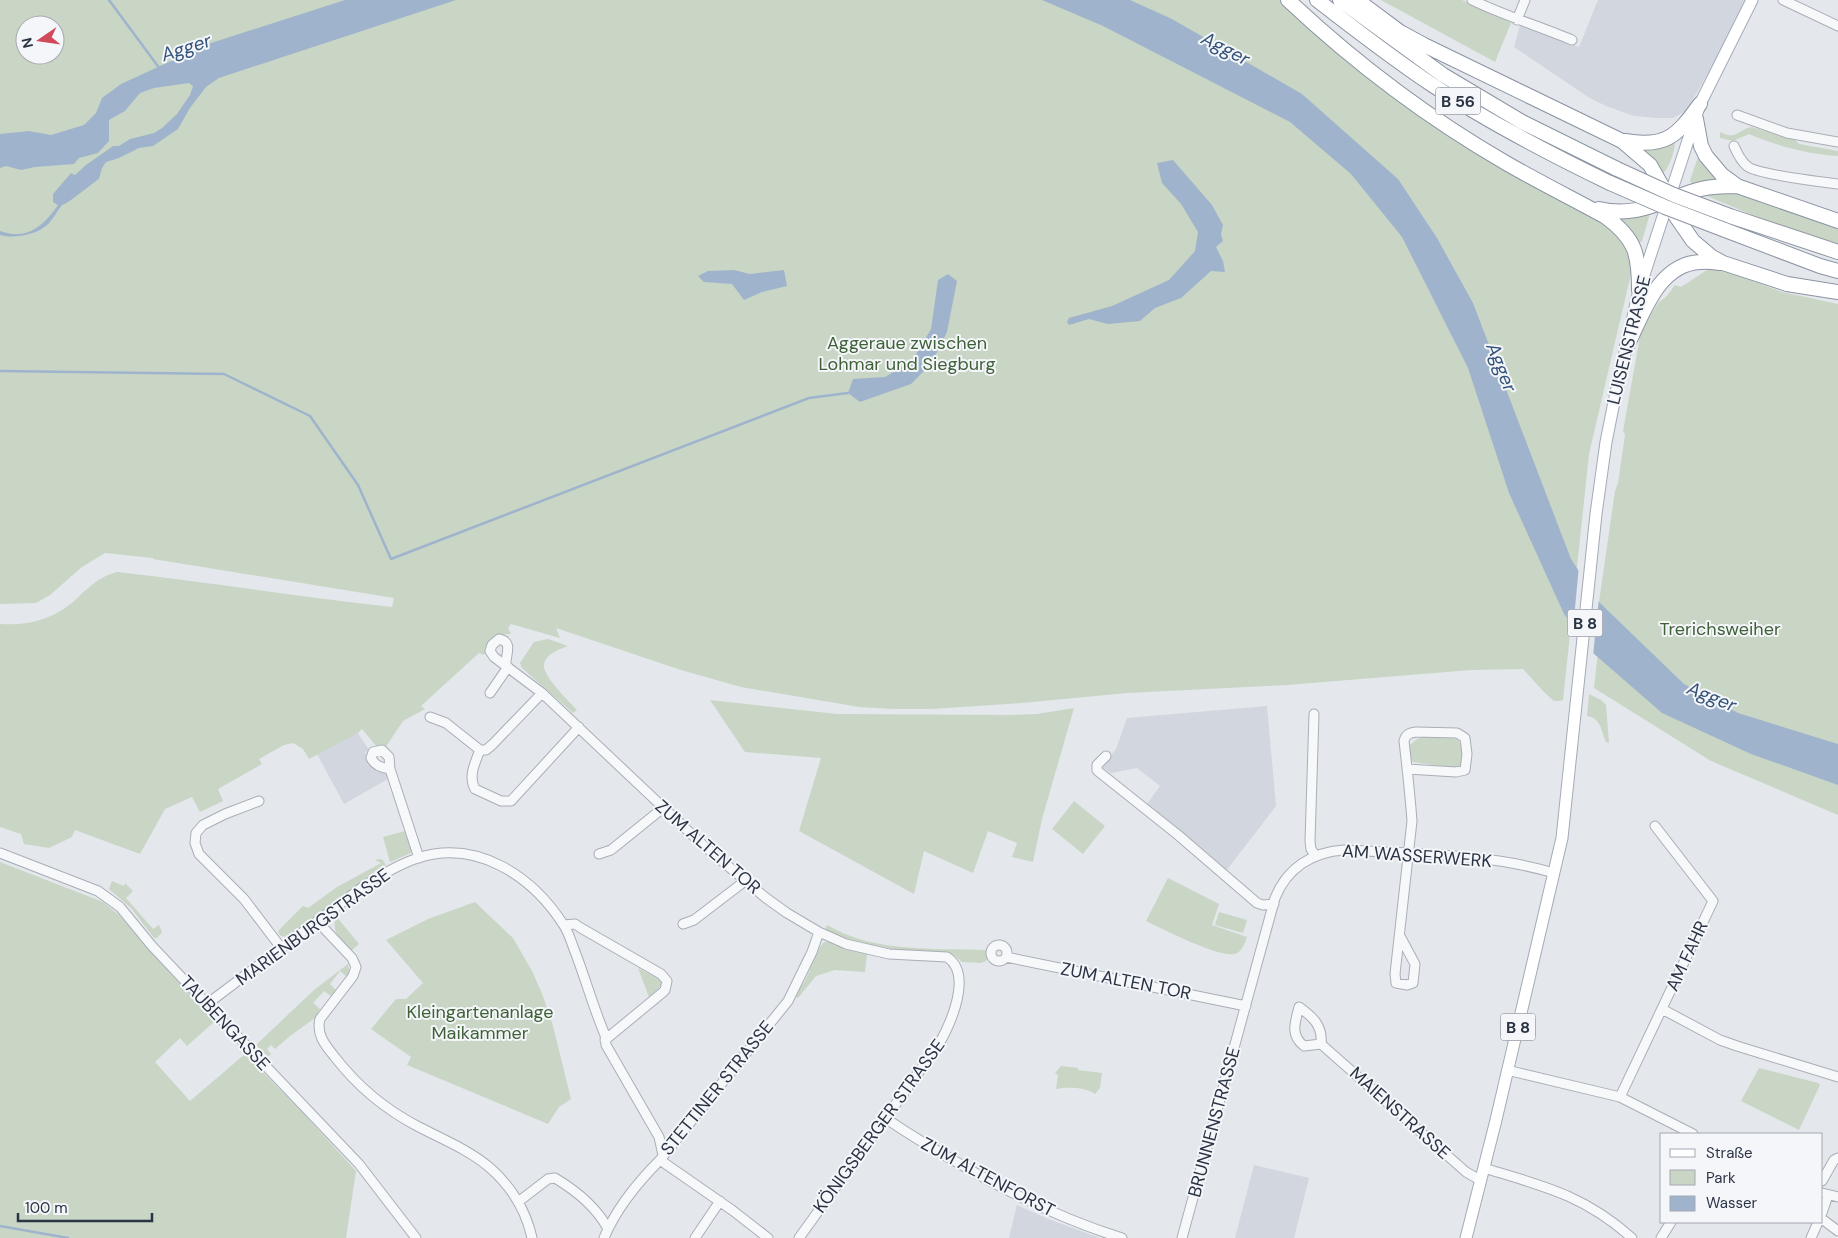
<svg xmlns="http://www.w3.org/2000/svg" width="1838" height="1238" font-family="'DM Sans',sans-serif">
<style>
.built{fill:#d2d6de}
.green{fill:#c9d6c5;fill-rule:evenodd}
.water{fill:#9fb4cc}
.pier{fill:#e4e7ec}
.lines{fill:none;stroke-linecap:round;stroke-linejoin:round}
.stream{stroke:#9fb4cc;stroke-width:2.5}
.minor-casing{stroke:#a9aeb7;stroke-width:11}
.major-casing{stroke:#a3abb8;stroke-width:13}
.highway-casing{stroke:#8b94a3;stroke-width:16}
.minor{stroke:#f7f8fa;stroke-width:9}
.major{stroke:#fff;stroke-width:11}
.highway{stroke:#fff;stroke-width:14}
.highway-bridge-casing{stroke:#8b94a3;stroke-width:16;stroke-linecap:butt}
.highway-bridge{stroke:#fff;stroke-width:14}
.labels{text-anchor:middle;stroke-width:4;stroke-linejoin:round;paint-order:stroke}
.shield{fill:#f4f6f9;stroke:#676e7b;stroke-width:1}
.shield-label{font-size:16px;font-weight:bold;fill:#2b3445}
.street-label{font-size:18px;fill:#2b3445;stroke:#f4f6f9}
.park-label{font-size:18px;fill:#3f6138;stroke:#f4f6f9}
.water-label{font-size:19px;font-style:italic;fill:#34527a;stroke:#f4f6f9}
</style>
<rect width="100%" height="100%" fill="#e4e7ec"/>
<path class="built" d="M1598,0H1745L1716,60L1686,111L1673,118H1657L1634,116L1606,106L1588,97L1514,47L1520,25L1542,32L1579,47Z
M1267,706L1276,806L1226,871L1147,804L1160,786L1137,768L1111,773L1102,767L1116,749L1127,718Z
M358,733L369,750L365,752L370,763L387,775L388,779L344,804L316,752Z
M1254,1165L1309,1178L1294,1238H1235Z
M1017,1205L1048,1219L1100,1238H1009Z"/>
<path class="green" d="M0,0H1285L1338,49L1623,232L1633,265L1589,454L1563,700C1562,701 1556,701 1555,701C1549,699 1529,675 1523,669L1471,670L1287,685L1127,693L1022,703L932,709H893L859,707L741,687L681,670L556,628L560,638L511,624L508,628L511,634L495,635L484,655L479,653L421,706L425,709L403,721L385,748H378L362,729L358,733L309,759L303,749L293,743L284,745L259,759L262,764L218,789L223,801L200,812L192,797L165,809L140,854L75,830L72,837L49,848L24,844L21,834L0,827V624C28,626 51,620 73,602C86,590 99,576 117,572C209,582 300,597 392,607L394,598L153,559V558L105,553L82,567L50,595L36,603L0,604ZM25,25H55V55H25Z
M1381,0H1462L1511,23L1495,62Z
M1752,127L1795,140L1799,144L1838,151V156C1807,154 1777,146 1749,134L1733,141L1720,138V132C1737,141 1738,129 1752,127Z
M1674,139C1677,147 1669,169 1662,174L1640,150Z
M1701,155L1727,183L1692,186L1690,180L1698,157Z
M1728,190L1820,219L1838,229V245L1783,228L1700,193Z
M1651,210L1642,241L1639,244L1618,222L1617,216Z
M1713,266L1782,292L1838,304V815L1711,761L1594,688L1603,607L1599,602L1615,491L1618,483L1625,435L1623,431L1641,331L1658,303L1667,296L1675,285L1681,287Z
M548,639L568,646C560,649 545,654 544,665C543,677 569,701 577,710L573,713L522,668L520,663L534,642Z
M1589,694L1601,700L1606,705L1609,743L1606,742C1601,730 1601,718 1587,716Z
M710,700L837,714L1010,715L1037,714L1074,708L1042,819L1033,862L1012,857L1017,843L988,831L973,873L924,851L914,894L799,831L821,758L745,752Z
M1423,737C1447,737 1469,732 1461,765L1456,768L1413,762L1410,758V745L1417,739Z
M1074,801L1105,826L1083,854L1052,829Z
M405,831L411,849V853L390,862L383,837Z
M379,859L383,860L386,865L374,872L287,937L281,936L278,932L279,930L303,906L308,908L337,887L381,863L375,860Z
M0,862L103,902L119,915L214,1022L187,1046L180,1038L155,1062L190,1101L245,1054L301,1111L356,1171L346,1238H0Z
M1168,878L1219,904L1212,925L1247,937C1245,942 1243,950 1237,953C1224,961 1161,928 1146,921Z
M112,881L124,886L125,883L133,891L126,898L153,929L159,925L162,932L157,938H154L131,908L109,889Z
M475,902L513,938L532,971L543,996L553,1026L571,1099L559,1107L548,1124L407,1065L411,1057L371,1029L396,999H406L423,983L386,940L428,919Z
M1219,912L1247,920L1243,933L1215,925Z
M336,916L359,944L352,950L350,951C340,940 331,932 336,916Z
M827,925C874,953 934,948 987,950L988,957L986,961L981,963L962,962L955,956L948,953C905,951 865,948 825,930Z
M824,942H830L867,954L865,972L835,970L816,976L798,998L795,996L805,981L820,947Z
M348,964L349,971L347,977L340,971L330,984L336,990L331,996L324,991L313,1003L320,1009L315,1018L290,1036L275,1049L271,1045L267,1049L271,1054L268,1057L256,1045L314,990Z
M638,968L659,979L663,984L649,997Z
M1061,1066L1078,1068V1070L1102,1073L1100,1088L1095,1094C1085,1087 1068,1087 1056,1089L1058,1075L1055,1073Z
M1759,1068L1818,1083L1820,1085L1799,1130L1741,1101Z"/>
<path class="water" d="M345,0H456L219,78L206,87L190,108L178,129L153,146L139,148L119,158L106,162L102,168L99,179C91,184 68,204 62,205C57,211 53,220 47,225C36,235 14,239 0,235V231C28,241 44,225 58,205L53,202V194L71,173L75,175L86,165L113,146H119L130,139L154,133L162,128L177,114L190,95L193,86L189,83L154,88L140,93L125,111L109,120V141L98,153L79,158L74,164L35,167L21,170L6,166L0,168V134L29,131L51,135L84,125L96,113L102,98L121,84L208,44Z
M1042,0H1130L1172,19L1302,94L1398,179L1437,238L1473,303L1571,559L1599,602L1684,684L1738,713L1838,744V785L1751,754L1662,713L1593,653L1564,614L1509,493L1468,368L1402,237L1351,174L1290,122L1103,26Z
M1173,160L1212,205L1223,225L1221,234L1223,241L1216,247L1223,261L1225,272L1211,271L1181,298L1155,308L1140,321L1108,324L1089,319L1069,325L1067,322L1069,318L1112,306L1169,280L1195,251L1198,232L1181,204L1162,183L1157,163Z
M734,270L750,274L784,270L787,286L762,292L744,300L732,284L704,282L698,276L708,271Z
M948,274L957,281L947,332L931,364L911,384L860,402L848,393L853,379L885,377L912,361L931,329L938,280Z"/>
<path class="pier" d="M1579,566L1599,598L1593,656L1573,629Z"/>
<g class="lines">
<path class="stream" d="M109,0L160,69
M0,371L224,374L310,416L358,485L391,559L809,398L848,393
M0,1226L68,1238"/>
<defs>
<path id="minor" d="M1472,0C1505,16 1539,26 1572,40
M1783,0L1838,26
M1517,20L1525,0
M1737,115L1787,133L1838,142
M1734,146C1737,153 1741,161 1747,166C1755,174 1822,182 1838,184
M506,665C505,655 514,642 499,639L492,645L490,651L494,657L542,693L703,845L766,898L787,913L819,932L846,944L889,954L947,957C973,974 951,1023 939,1044L799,1238
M490,693L508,667
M1314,714L1310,841L1311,849L1315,855
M430,717L446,723L480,750
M480,750C475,763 468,776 475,789L501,801H511L579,727
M480,750H486L493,744L542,693
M1106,756L1097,765V770L1099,772L1178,835L1257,903L1263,905L1274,904
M390,769C382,768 375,766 371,758L373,752L382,750L389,757L390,769L419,858
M259,801L225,814L203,825L196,833L195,843L199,854L244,899L282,949
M0,853L98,891L120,907L152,946L221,1019L359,1164L416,1238
M599,854L611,850L663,808
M317,921L352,958L356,967L353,976L320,1019C316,1034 325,1045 334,1056C357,1086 386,1110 419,1127C442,1139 469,1150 489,1167C510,1185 526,1210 532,1238
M683,924L694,920L745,881
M564,925L575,924L581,928L661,974L667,981L665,990L662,993L605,1040
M1400,936L1415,964L1413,983L1407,985L1396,983L1395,974L1412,821C1410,794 1407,767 1404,741C1406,734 1409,733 1416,732L1457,733L1465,738L1467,754L1465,770L1456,772L1407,769
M991 953a8 8 0 1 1 16 0a8 8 0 1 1-16 0Z
M1006,957L1246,1006
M207,1004L364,886C381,875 399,864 418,858C477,839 532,876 563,924C568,931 571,941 574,949C585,977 593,1007 605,1035L606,1045L659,1137L663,1155
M1299,1007C1313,1017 1323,1026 1321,1044L1304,1046C1290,1035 1295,1023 1299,1007Z
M1662,1009L1720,1040L1737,1046L1838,1077
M1321,1044L1466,1172L1480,1180
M1507,1070L1620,1097L1693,1134
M1620,1097L1713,901L1655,826
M887,1119C912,1137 938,1151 965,1167C1015,1196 1067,1221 1122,1238
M660,1160L732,1210L768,1238
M1484,1168C1543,1186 1584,1195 1632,1238
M1822,1181L1834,1160L1838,1158
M1822,1193L1838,1197
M518,1202L548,1179L555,1178C575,1190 597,1208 608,1229
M1822,1213L1828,1195
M1822,1219L1838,1231
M604,1238C616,1209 638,1182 660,1160L788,1001L812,952L819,932
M695,1238L720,1201
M1182,1238L1275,898C1287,868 1312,852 1344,850C1415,854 1486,853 1554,873
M1661,1238L1671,1222
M1811,1238L1818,1222"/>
<path id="major" d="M1466,1238L1496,1120L1562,838L1596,514L1606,442L1614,402L1639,290L1700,104L1752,0"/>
<path id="highway" d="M1288,0C1354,62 1428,118 1506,163C1539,182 1573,199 1606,217C1636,239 1639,255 1639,290
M1317,0C1355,29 1393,59 1434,86C1490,123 1550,154 1610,183
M1340,0L1443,75L1522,122L1617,169
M1357,0L1400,32L1424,45L1622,141L1650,165L1662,186L1675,215L1693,241L1712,257L1723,263L1787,284L1838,292
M1696,119L1701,146L1706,156L1722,175L1737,186L1838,221
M1625,141C1666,148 1677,136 1700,104
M1599,209C1639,219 1665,198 1701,189C1713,186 1724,186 1737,186
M1730,216L1838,252
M1725,230L1820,266L1838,271
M1627,346C1643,314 1658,264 1700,262C1707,261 1713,262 1720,263"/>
</defs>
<use href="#minor" class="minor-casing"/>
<use href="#major" class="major-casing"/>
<use href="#highway" class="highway-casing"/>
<use href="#minor" class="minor"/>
<use href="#major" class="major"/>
<use href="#highway" class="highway"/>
<defs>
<path id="highway-bridge" d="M1617,169L1674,195L1730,216
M1610,183L1665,207L1725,230"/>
</defs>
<use href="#highway-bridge" class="highway-bridge-casing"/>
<use href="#highway-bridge" class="highway-bridge"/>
</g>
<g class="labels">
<g class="shield">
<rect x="1435.5" y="87.5" width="45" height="27" rx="4"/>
<rect x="1567.5" y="609.5" width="35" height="27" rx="4"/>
<rect x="1500.5" y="1013.5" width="35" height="27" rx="4"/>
</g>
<g class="shield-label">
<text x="1458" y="107">B 56</text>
<text x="1585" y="629">B 8</text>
<text x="1518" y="1033">B 8</text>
</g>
<g class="street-label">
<text transform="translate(1629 340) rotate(-76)" y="6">LUISENSTRASSE</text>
<text transform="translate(708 847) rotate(41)" y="6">ZUM ALTEN TOR</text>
<text transform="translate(1417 856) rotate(4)" y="6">AM WASSERWERK</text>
<text transform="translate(313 927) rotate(-36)" y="6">MARIENBURGSTRASSE</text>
<text transform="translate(1687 956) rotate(-65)" y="6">AM FAHR</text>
<text transform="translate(1126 981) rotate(11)" y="6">ZUM ALTEN TOR</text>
<text transform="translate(225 1023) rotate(47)" y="6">TAUBENGASSE</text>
<text transform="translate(717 1088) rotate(-51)" y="6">STETTINER STRASSE</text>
<text transform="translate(1400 1113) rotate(42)" y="6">MAIENSTRASSE</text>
<text transform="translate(1214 1122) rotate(-75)" y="6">BRUNNENSTRASSE</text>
<text transform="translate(879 1126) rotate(-54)" y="6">KÖNIGSBERGER STRASSE</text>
<text transform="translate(988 1177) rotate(28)" y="6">ZUM ALTENFORST</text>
</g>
<g class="park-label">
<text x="907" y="349">Aggeraue zwischen<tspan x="907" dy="21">Lohmar und Siegburg</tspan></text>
<text x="1720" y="635">Trerichsweiher</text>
<text x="480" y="1018">Kleingartenanlage<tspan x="480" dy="21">Maikammer</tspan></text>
</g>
<g class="water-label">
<text transform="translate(186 47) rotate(-18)" y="7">Agger</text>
<text transform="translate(1226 48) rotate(27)" y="7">Agger</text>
<text transform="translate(1502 367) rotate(68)" y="7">Agger</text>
<text transform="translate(1712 696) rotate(22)" y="7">Agger</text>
</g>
</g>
<rect x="1660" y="1133" width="162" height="90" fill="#f4f6f9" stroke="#a4a8b1"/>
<rect x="1670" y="1149" width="25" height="8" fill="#ffffff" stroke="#a4a8b1"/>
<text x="1706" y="1158" font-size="15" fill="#2b3445">Straße</text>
<rect x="1670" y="1170" width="25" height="15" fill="#c9d6c5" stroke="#a4a8b1"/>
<text x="1706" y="1183" font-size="15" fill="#2b3445">Park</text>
<rect x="1670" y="1196" width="25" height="15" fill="#9fb4cc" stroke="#a4a8b1"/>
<text x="1706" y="1208" font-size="15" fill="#2b3445">Wasser</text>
<g transform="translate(40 40) rotate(257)"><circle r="24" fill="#f4f6f9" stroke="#a4a8b1"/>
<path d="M0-4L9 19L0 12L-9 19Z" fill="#d1495b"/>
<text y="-8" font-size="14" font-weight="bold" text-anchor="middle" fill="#2b3445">N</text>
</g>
<path d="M18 1213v8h134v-8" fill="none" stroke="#2b3445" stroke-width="2.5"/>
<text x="25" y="1213" font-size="15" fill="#2b3445" stroke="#f4f6f9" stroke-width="4" paint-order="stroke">100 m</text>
</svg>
